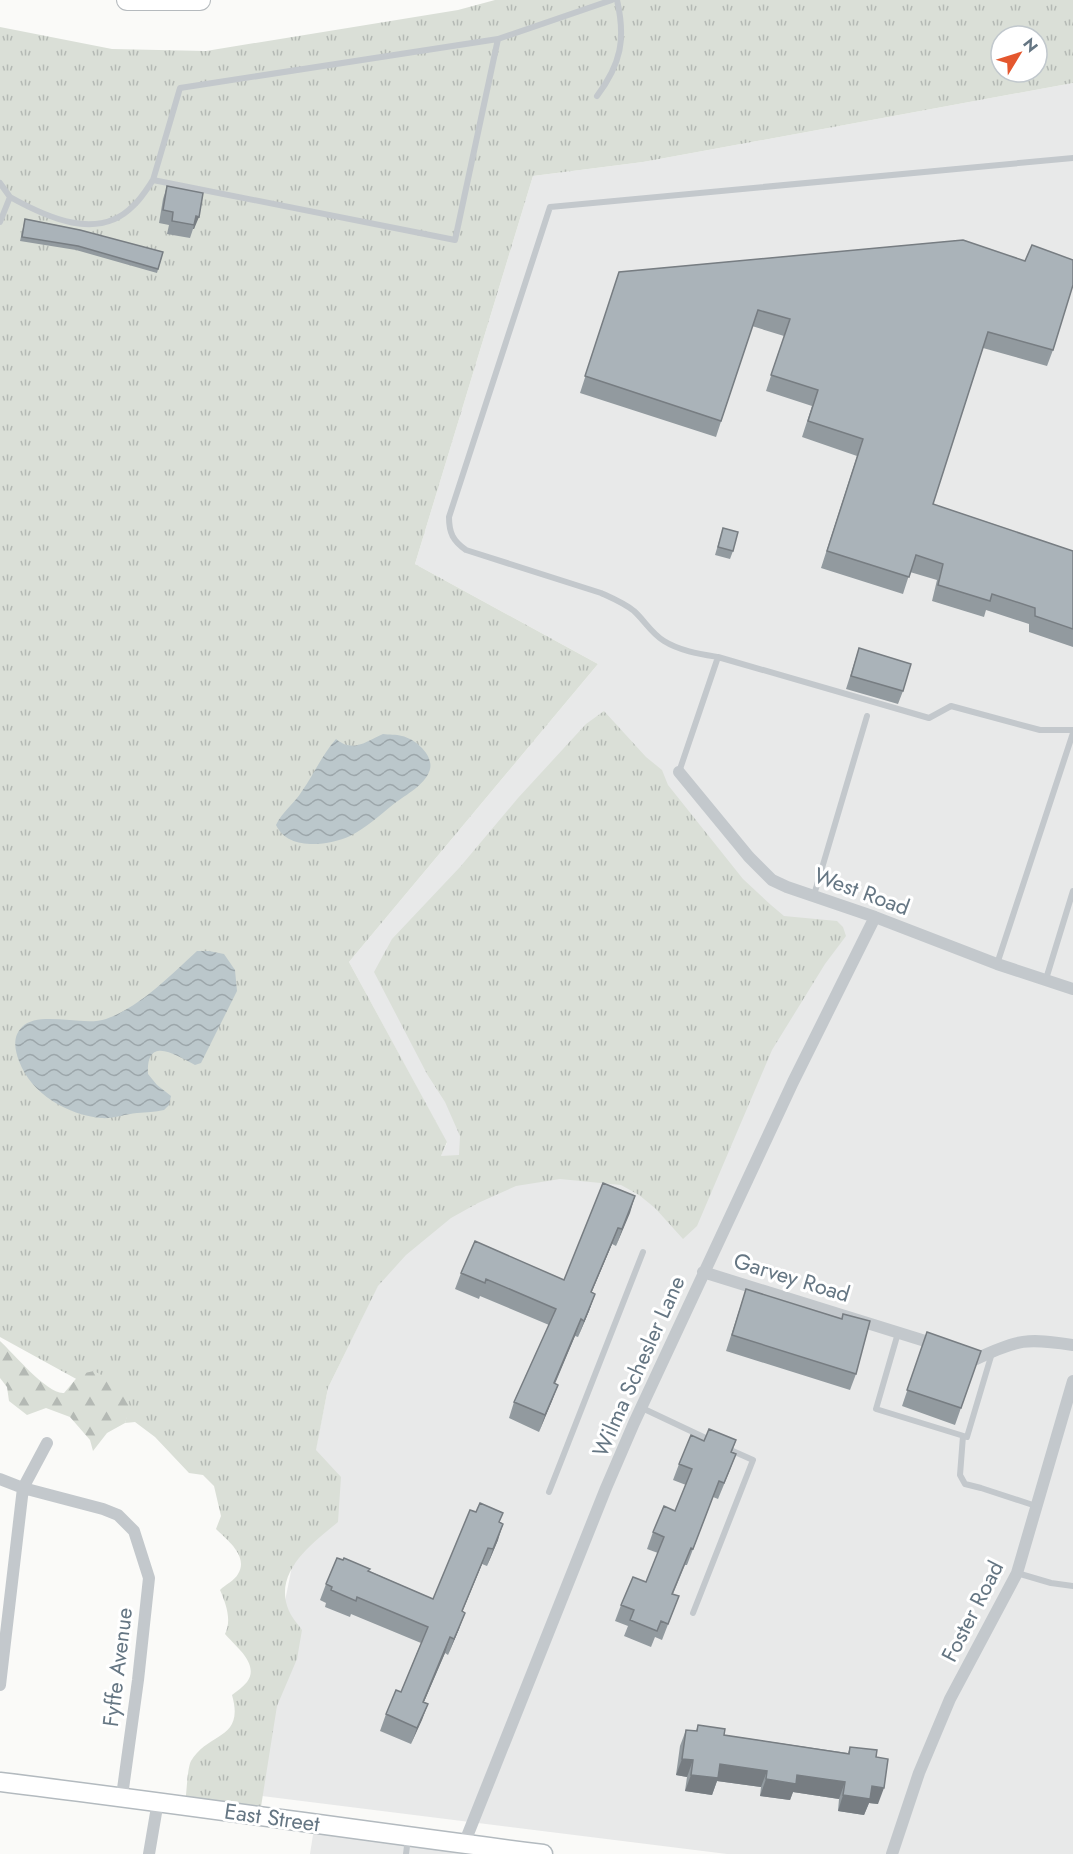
<svg xmlns="http://www.w3.org/2000/svg" width="1073" height="1854" font-family="Jost,sans-serif">
<style>
.built{fill:#e8e9e9}
.grass{fill:url(#grass-tufts);fill-rule:evenodd}
.forest{fill:url(#forest-firs)}
.water{fill:url(#water-waves)}
.lines{fill:none;stroke-linecap:round;stroke-linejoin:round}
.secondary-casing{stroke:#b3babf;stroke-width:21}
.primary-casing{stroke:#b5babe;stroke-width:22}
.service{stroke:#c3c8cc;stroke-width:6}
.minor{stroke:#c3c8cc;stroke-width:12}
.secondary{stroke:#fff;stroke-width:18}
.primary{stroke:#fff;stroke-width:20}
.wall{fill:#929a9f}
.shaded-wall{fill:#777d82}
.building{fill:#aab3b9;stroke:#777d82;stroke-width:1.5}
.labels{text-anchor:middle;stroke-width:6;stroke-linejoin:round;paint-order:stroke}
.street-label{font-size:22px;fill:#657683;stroke:#fff}
</style>
<defs>
<pattern id="grass-tufts" width="24" height="20" patternUnits="userSpaceOnUse" patternTransform="scale(1.5)"><rect width="24" height="20" fill="#dadfd7"/><path d="M3 7l-1-3M5 7V3M7 7l1-3M15 17l-1-3M17 17v-4M19 17l1-3" fill="none" stroke="#b4b9b4"/></pattern>
<pattern id="forest-firs" width="22" height="20" patternUnits="userSpaceOnUse" patternTransform="scale(1.5)"><rect width="22" height="20" fill="#dadfd7"/><path d="M5 1l3.5 6h-7zM16 11l3.5 6h-7z" fill="#b4b9b4"/></pattern>
<pattern id="water-waves" width="16" height="10" patternUnits="userSpaceOnUse" patternTransform="scale(1.5)"><rect width="16" height="10" fill="#bbc7cb"/><path d="M0 5q4-4 8 0t8 0" fill="none" stroke="#9ca6aa"/></pattern>
</defs>
<rect width="100%" height="100%" fill="#fafaf8"/>
<path class="built" d="M1073,83V1854H727L246,1794L328,1388L447,1143L349,962L598,664L415,564L533,176L643,162Z
M315,1822L510,1854H310Z"/>
<path class="grass" d="M495,0H1073V83L643,162L533,176L415,564L598,664L349,962L447,1142L441,1156L459,1155L460,1136L445,1102L427,1074L374,972L392,939L460,867L518,798L586,724L604,711L646,757L662,770L668,785L743,879L771,905L784,916L837,921L843,927L846,936L825,964L772,1050L697,1226L683,1239L655,1208L639,1195L621,1185L560,1179L516,1186L478,1203L451,1218L406,1255L378,1286L328,1388L316,1450L341,1477L338,1522C313,1543 272,1572 289,1611C292,1618 298,1624 302,1630L297,1659L277,1706L260,1813L185,1803C187,1792 187,1769 191,1761C208,1732 245,1740 232,1695C237,1691 243,1687 247,1682C260,1664 236,1647 225,1634C232,1620 226,1604 220,1590C225,1585 235,1580 238,1574C249,1556 227,1540 216,1529L221,1516L214,1486L203,1475L189,1473L155,1437L135,1422L125,1423L129,1408L0,1337V27L112,49L206,51L458,10ZM1001,36H1037V72H1001Z"/>
<path class="forest" d="M0,1341C13,1353 48,1395 64,1393L80,1374L94,1371L126,1388L130,1409L125,1423L107,1433L93,1451L90,1440L70,1417L46,1408L27,1415L9,1401L7,1387L0,1378Z"/>
<path class="water" d="M383,734C389,735 396,734 402,736C416,739 436,757 429,772C424,785 406,795 395,803C381,814 366,828 350,836C328,846 288,851 276,825C282,812 294,804 302,791C314,774 322,755 336,739C353,753 365,742 383,734Z
M197,951H209L224,954L235,970L237,991L201,1063L195,1065C177,1056 146,1034 148,1074L157,1085L171,1096L169,1105L164,1110C155,1112 147,1112 137,1113C125,1114 113,1119 101,1118C68,1115 31,1094 19,1061C15,1050 12,1037 22,1027C39,1010 84,1027 106,1019C140,1007 171,975 197,951Z"/>
<g class="lines">
<defs>
<path id="secondary" d="M0,1782C181,1804 362,1831 543,1854"/>
<path id="primary" d="M127,0H200"/>
</defs>
<use href="#secondary" class="secondary-casing"/>
<use href="#primary" class="primary-casing"/>
<path class="service" d="M597,96C621,64 626,39 617,0
M1073,158L550,207L449,517C449,533 453,541 466,550L601,593C612,598 624,603 634,611C645,621 651,633 664,641C680,651 700,654 718,657L929,718L951,706L1040,730H1073
M153,180L180,88L498,39L612,0
M0,183L10,197
M0,222L10,197C46,217 98,242 133,206C141,199 147,189 153,180L455,240L498,39
M679,772L718,657
M814,895L867,716
M997,964L1073,733
M1046,979L1073,891
M898,1333L876,1409L967,1437L992,1353
M642,1408L712,1441
M963,1436L960,1475L965,1484L981,1488L1036,1506
M549,1492L643,1252
M1017,1573L1051,1583L1073,1586
M693,1613L753,1460L726,1448
M406,1854L408,1838"/>
<path class="minor" d="M679,772L749,857L772,880L787,887L875,917L997,964L1073,989
M703,1272L938,1345
M965,1355L976,1359C1018,1339 1027,1338 1073,1345
M0,1479L23,1488L103,1509L118,1515L134,1531L149,1578L138,1680L122,1796
M0,1685L23,1488L47,1443
M464,1844L606,1488L634,1423L793,1082L875,917
M149,1854L158,1801
M892,1854L919,1773L950,1699L1017,1573L1073,1381"/>
<use href="#secondary" class="secondary"/>
<use href="#primary" class="primary"/>
</g>
<path class="wall" d="M167,186L203,193L194,229H193L190,238L167,234L169,225L159,223L163,199Z
M25,219L163,252L157,273L76,250L20,241Z
M963,240L1053,350L1047,366L983,348L933,504L1073,551V647L1029,632V624L986,610L984,617L932,601L937,580L910,572L903,594L821,568L857,456L802,437L812,406L766,391L784,336L752,326L716,437L580,393L619,272Z
M723,528L733,551L730,559L715,555Z
M859,648L903,691L898,704L846,689Z
M635,1196L616,1246L612,1244L591,1293L595,1294L589,1311L578,1337L575,1336L555,1384L558,1385L539,1432L509,1418L514,1402L549,1325L480,1296L479,1299L455,1289L461,1273L564,1280Z
M746,1289L856,1374L850,1390L726,1351Z
M927,1332L961,1408L955,1425L902,1406Z
M736,1440L732,1452L736,1454L730,1470L718,1499L713,1497L687,1565H685L673,1594L679,1596L662,1640L655,1637L651,1647L624,1636L628,1626L615,1621L621,1605L646,1582L658,1553L647,1549L653,1532L675,1511L686,1485L673,1480L679,1464Z
M500,1522L498,1540L487,1566L482,1564L462,1611L459,1629L448,1655L445,1653L424,1702L428,1704L411,1744L380,1731L386,1714L401,1692L421,1643L351,1614L350,1617L325,1607L326,1603L320,1600L326,1584L369,1571L433,1599Z
M698,1725L724,1735L848,1753L850,1747L876,1757L878,1804L869,1803L864,1815L838,1811L839,1799L793,1792L790,1800L760,1796L761,1787L717,1781L712,1795L685,1791L687,1777L676,1775L680,1746L686,1730L696,1731Z"/>
<path class="shaded-wall" d="M196,216L199,217L194,229H193Z
M635,1196L630,1213L616,1246L622,1229Z
M618,1228L612,1244L585,1308L591,1292Z
M595,1294L589,1311L578,1337L584,1321Z
M581,1319L575,1336L548,1399L554,1383Z
M558,1385L552,1401L539,1432L545,1415Z
M503,1524L498,1540L487,1566L493,1549Z
M488,1548L482,1564L456,1627L462,1611Z
M465,1613L459,1629L448,1655L454,1639Z
M450,1637L445,1653L417,1718L423,1702Z
M428,1704L422,1720L411,1744L417,1728Z
M682,1759L693,1760L687,1777L676,1775Z
M720,1764L767,1771L761,1787L717,1781L712,1795L685,1791L691,1775Z
M797,1775L845,1782L839,1799L793,1792L790,1800L760,1796L766,1779Z
M872,1786L884,1788L878,1804L869,1803L864,1815L838,1811L843,1795Z"/>
<path class="building" d="M167,186L203,193L199,217L196,216L194,225L172,221L173,212L163,210Z
M25,219L80,230L163,252L158,269L78,246L22,237Z
M963,240L1025,261L1032,245L1073,260V285L1053,350L988,332L933,504L1073,551V629L1035,616V608L992,594L990,601L938,585L943,564L916,555L909,577L827,551L863,439L808,421L818,390L771,375L790,319L758,310L721,421L585,376L619,272Z
M723,528L738,532L733,551L718,547Z
M859,648L911,664L903,691L851,676Z
M603,1183L635,1196L622,1229L618,1228L591,1292L595,1294L584,1321L581,1319L554,1383L558,1385L545,1415L514,1402L556,1309L486,1279L485,1283L461,1273L475,1241L564,1280Z
M746,1289L842,1319L843,1314L870,1321L856,1374L732,1335Z
M927,1332L981,1351L961,1408L907,1390Z
M709,1429L736,1440L731,1452L736,1454L724,1483L719,1481L693,1549L691,1548L672,1594L679,1596L668,1624L661,1621L657,1631L630,1620L634,1610L621,1605L633,1577L646,1582L664,1537L653,1532L664,1506L675,1511L692,1469L679,1464L691,1435L704,1441Z
M480,1503L503,1513L499,1522L503,1524L493,1549L488,1548L462,1611L465,1613L454,1639L450,1637L423,1702L428,1704L417,1728L386,1714L396,1690L401,1692L428,1627L357,1597L356,1601L331,1590L332,1587L326,1584L337,1558L343,1560L344,1558L370,1569L368,1571L433,1599L470,1510L476,1512Z
M698,1725L725,1729L724,1735L849,1754L850,1747L877,1750L876,1757L888,1759L884,1788L872,1786L870,1799L843,1795L845,1782L797,1775L796,1784L766,1779L767,1771L720,1764L718,1778L691,1775L693,1760L682,1759L686,1730L697,1731Z"/>
<g class="labels">
<g class="street-label">
<text transform="translate(862 891) rotate(20)" y="8">West Road</text>
<text transform="translate(792 1277) rotate(17)" y="8">Garvey Road</text>
<text transform="translate(638 1366) rotate(-66)" y="8">Wilma Schesler Lane</text>
<text transform="translate(972 1611) rotate(-63)" y="8">Foster Road</text>
<text transform="translate(117 1667) rotate(-83)" y="8">Fyffe Avenue</text>
<text transform="translate(272 1817) rotate(8)" y="8">East Street</text>
</g>
</g>
<g transform="translate(1019 54) rotate(52)"><circle r="28" fill="#ffffff" stroke="#c1c8cd" stroke-width="1.5"/>
<path d="M0-4.5L10 22L0 15L-10 22Z" fill="#e4572e"/>
<text y="-9" font-size="16" font-weight="bold" text-anchor="middle" fill="#657683">N</text>
</g>
</svg>
